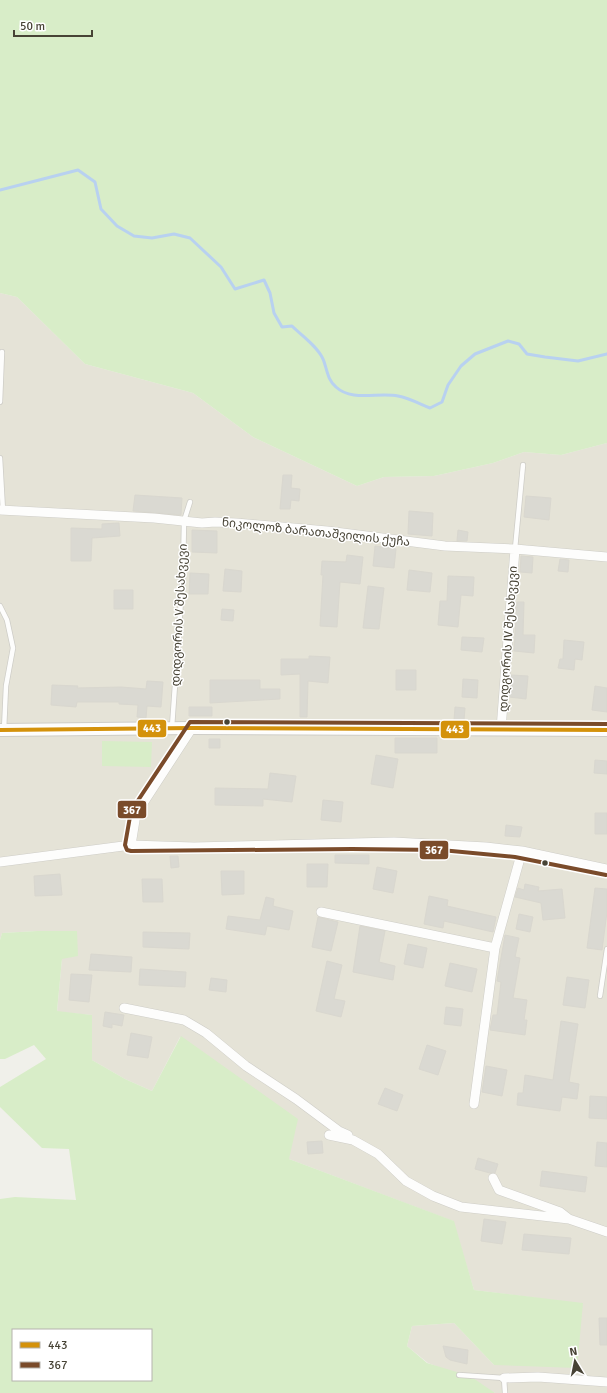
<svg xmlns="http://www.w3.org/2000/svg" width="607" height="1393" font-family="Signika,'Noto Sans Georgian',sans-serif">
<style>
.residential{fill:#e5e3d7}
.green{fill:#d8edc8;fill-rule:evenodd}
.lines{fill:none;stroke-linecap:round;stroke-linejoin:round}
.stream{stroke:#b8d1f0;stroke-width:3}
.building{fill:#dad9d2;stroke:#d9d7cf}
.service-casing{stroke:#cecdc7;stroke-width:6}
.minor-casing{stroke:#cecdc7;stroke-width:10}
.tertiary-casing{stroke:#cecdc7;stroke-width:14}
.service{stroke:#fdfdfc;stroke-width:4.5}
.minor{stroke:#fdfdfc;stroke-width:9}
.tertiary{stroke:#fdfdfc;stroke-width:12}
.bus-1-casing{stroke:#fff;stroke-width:7}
.bus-2-casing{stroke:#fff;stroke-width:7}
.bus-1{stroke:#d4920b;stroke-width:4}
.bus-2{stroke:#7a4b2a;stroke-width:4}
.bus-dot{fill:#474335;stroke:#fff;stroke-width:1.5}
.labels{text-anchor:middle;stroke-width:3;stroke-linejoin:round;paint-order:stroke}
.street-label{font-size:12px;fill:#474335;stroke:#fff}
.line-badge{stroke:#fff;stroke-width:1.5}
.badge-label{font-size:11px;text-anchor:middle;font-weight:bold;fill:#fff}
</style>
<rect width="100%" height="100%" fill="#f0f0ea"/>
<path class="residential" d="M0,293L17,297L85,364L193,393L253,437L357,486L384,477L434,476L493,463L524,452L561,455L607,443V1393H495L446,1370L428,1363L407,1346L412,1326L454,1323L494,1365L583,1304L474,1290L453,1221L289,1159L180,1037L152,1091L125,1079L92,1060V1015L57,1012L62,959L37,931L2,933L0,940Z"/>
<path class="green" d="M0,0H607V443L561,455L524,452L493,463L434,476L384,477L357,486L253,437L193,393L85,364L17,297L0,293Z
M102,741L152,742L151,767L102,766Z
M37,931H77L78,956L62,959L57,1011L92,1015V1060L125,1079L152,1091L181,1036L298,1119L289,1159L454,1221L474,1290L583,1303L577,1368L494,1365L454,1323L412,1326L407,1346L427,1363L470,1376L495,1393H0V1199L15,1197L76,1200L69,1149L42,1148L0,1107V1087L46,1059L34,1045L5,1059H0V940L2,933ZM13,1330H151V1380H13Z"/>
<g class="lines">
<path class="stream" d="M0,190L78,170L95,182L101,209L117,226L134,236L152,238L174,234L190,238L221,267L235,289L264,280L270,293L274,313L282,327L292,326C302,336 317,346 323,359C327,368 327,380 336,387C352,402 378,392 398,396C409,398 420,404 430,408L442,402L448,385L461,366L475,354L508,341L519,344L527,354L545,357L578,361L607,354"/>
</g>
<path class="building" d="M283,475H292L291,488L300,489L299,501L291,500L290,509H280Z
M135,495L182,498L181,515L133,511Z
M526,496L551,498L549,520L524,517Z
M409,511L433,513L432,536L408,534Z
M119,523L120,536L92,538L91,561H71V528L102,529V524Z
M192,530L217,531V553L192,552Z
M458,530L468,532L467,541H457Z
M375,546L396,549L394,568L373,566Z
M347,555L363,557L360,584L340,582L337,627L320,626L323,575H321L322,561L346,562Z
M521,556L533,557L532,573L520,572Z
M560,559L569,560L568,572L558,571Z
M225,569L242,571L241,592L223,591Z
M409,570L432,573L430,592L407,590Z
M190,573L209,574L208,594H189Z
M448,576L474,577L473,596L461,595L458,627L438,625L440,601H447Z
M368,586L384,588L379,629L363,628Z
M114,590H133V609H114Z
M517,602H524L523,635H535L534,653L514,651Z
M222,609L234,610L233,621L221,620Z
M462,637L484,638L482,652L461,650Z
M564,640L584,642L582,660L575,659L574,670L558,668L560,659H563Z
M309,656L330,657L328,683L308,681L307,717H300V674L281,675V659H309Z
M396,670H416V690H396Z
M511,675L528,676L526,699L509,697Z
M463,679L478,680L477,698L462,697Z
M210,680H260V689H280V699L210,703Z
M147,681L163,682L161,707L147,706L146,718L137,717L138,705L119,704V702H77L76,707L51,705L52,685L78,686L77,688L121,687L146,689Z
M595,686L607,688V712L592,710Z
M189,707H212V716H189Z
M455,707L465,708L464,721L454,720Z
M395,738H437V753H395Z
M209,739H220V748H209Z
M376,755L398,759L393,788L371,784Z
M595,760L607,761V774L594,773Z
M270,773L296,776L292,802L263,799V806L215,805V788L268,789Z
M323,800L343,802L341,822L321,820Z
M595,813H607V834H595Z
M506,825L522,827L520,837L505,836Z
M335,855H369V864L335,863Z
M170,856H178L179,867L171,868Z
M307,864H328L327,887H307Z
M377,867L397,871L393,893L373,889Z
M221,871H244V894L222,895Z
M60,874L62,895L35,896L34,876Z
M142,879H162L163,902H143Z
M525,884L539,887L538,891L562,889L565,918L543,920L541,903L515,897L518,888L524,890Z
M595,888L607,889V912L602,950L587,948Z
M429,896L448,900L447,906L496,917L493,932L444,921L443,928L424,924Z
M266,897L274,899L273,906L293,911L289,930L267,926L265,935L226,929L228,916L260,920Z
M519,914L533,917L530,932L516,929Z
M318,917L338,922L331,951L312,947Z
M360,926L385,931L379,962L395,966L393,980L353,972Z
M143,932L190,933L189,949L143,947Z
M505,935L519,938L515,957L520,958L513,998L527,1000L524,1020H527L525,1035L490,1030L493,1015H497L501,982L497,981Z
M408,944L427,948L423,968L404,964Z
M91,954L132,957L131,972L89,970Z
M327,961L342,965L334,999L345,1001L341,1017L316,1011Z
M450,963L477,969L472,992L445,986Z
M140,969L186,972L185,987L139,985Z
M71,974L92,975L89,1002L69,1000Z
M567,977L589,980L585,1008L563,1005Z
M211,978L227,980L226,992L209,990Z
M446,1007L463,1009L461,1026L444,1024Z
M105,1012L124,1015L122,1026L112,1024V1028L103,1026Z
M561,1021L578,1024L569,1082L579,1084L577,1099L562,1097L560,1111L517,1105L518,1093H523L525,1075L553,1080Z
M131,1033L152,1037L148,1058L127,1055Z
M427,1045L446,1051L438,1075L419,1069Z
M486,1066L507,1070L502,1096L482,1092Z
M385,1088L403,1095L397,1111L378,1104Z
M590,1096L607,1097V1119L589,1118Z
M322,1141L323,1153L308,1154L307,1142Z
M597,1142L607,1143V1167L595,1166Z
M478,1158L498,1164L495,1173H490L475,1169Z
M542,1171L587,1177L585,1192L540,1186Z
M484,1219L506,1222L502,1244L481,1241Z
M524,1234L571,1238L569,1254L522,1250Z
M599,1318H607V1345H600Z
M443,1346L468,1350L467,1364L450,1360L446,1357Z"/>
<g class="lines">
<defs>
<path id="service" d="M0,402L2,352
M0,458L3,511
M515,549L523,465
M0,606L7,620L13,648L6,686L4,730
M172,727L183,572L184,521L190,502
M600,996L607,949
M459,1375L504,1378L505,1393"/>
<path id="minor" d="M0,510L154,518L202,523L215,522L236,523L327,531L445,546L515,549L607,557
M501,729L515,549
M131,845L136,814L192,728
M0,862L131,845L194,847L394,842L486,847L522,851L607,869
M321,912L495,948
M124,1008L184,1020L206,1033L246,1066L296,1099L339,1131L348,1135
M474,1104L495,948L522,851
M329,1135L353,1140L378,1154L406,1181L433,1196L461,1207L569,1219L607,1232
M493,1178L499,1190L560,1212L569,1219
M504,1378L538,1377L607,1382"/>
<path id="tertiary" d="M0,730L192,728L607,730"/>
</defs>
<use href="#service" class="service-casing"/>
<use href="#minor" class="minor-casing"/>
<use href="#tertiary" class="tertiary-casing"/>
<use href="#service" class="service"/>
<use href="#minor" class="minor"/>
<use href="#tertiary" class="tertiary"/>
<defs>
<path id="bus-1" d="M0,730L192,728L607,730"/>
<path id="bus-2" d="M606,875L515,857L441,850L352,849L131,851L127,850L125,845L131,811L190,722L607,724"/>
</defs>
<use href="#bus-1" class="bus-1-casing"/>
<use href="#bus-2" class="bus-2-casing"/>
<use href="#bus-1" class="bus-1"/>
<use href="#bus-2" class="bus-2"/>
</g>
<g class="bus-dot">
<circle cx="227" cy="722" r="3.5"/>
<circle cx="545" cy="863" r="3.5"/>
</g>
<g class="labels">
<g class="street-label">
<text transform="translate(316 532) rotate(6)" y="4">ნიკოლოზ ბარათაშვილის ქუჩა</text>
<text transform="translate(179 615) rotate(-87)" y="4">დიდგორის V შესახვევი</text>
<text transform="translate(508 639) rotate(-86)" y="4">დიდგორის IV შესახვევი</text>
</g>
</g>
<g class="line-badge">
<rect x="137" y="719" width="30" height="19" rx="4" fill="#d4920b"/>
<rect x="440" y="720" width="30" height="19" rx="4" fill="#d4920b"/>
<rect x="117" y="800" width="30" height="19" rx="4" fill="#7a4b2a"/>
<rect x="419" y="840" width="30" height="20" rx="4" fill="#7a4b2a"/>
</g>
<g class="badge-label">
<text x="152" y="732">443</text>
<text x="455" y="733">443</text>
<text x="132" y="814">367</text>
<text x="434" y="854">367</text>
</g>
<rect x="12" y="1329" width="140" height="52" fill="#ffffff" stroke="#b5b4ae"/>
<rect x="20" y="1342" width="20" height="6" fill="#d4920b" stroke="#b5b4ae"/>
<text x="48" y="1349" font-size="12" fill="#474335">443</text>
<rect x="20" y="1362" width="20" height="6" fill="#7a4b2a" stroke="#b5b4ae"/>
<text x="48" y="1369" font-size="12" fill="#474335">367</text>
<g transform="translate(575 1361) rotate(350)" stroke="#ffffff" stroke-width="3" paint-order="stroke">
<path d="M0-3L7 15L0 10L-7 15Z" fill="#474335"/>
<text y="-6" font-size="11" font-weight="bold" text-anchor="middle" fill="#474335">N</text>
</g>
<path d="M14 30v6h78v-6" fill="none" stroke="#474335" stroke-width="2"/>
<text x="20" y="30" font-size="12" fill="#474335" stroke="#ffffff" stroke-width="3" paint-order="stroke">50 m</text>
</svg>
